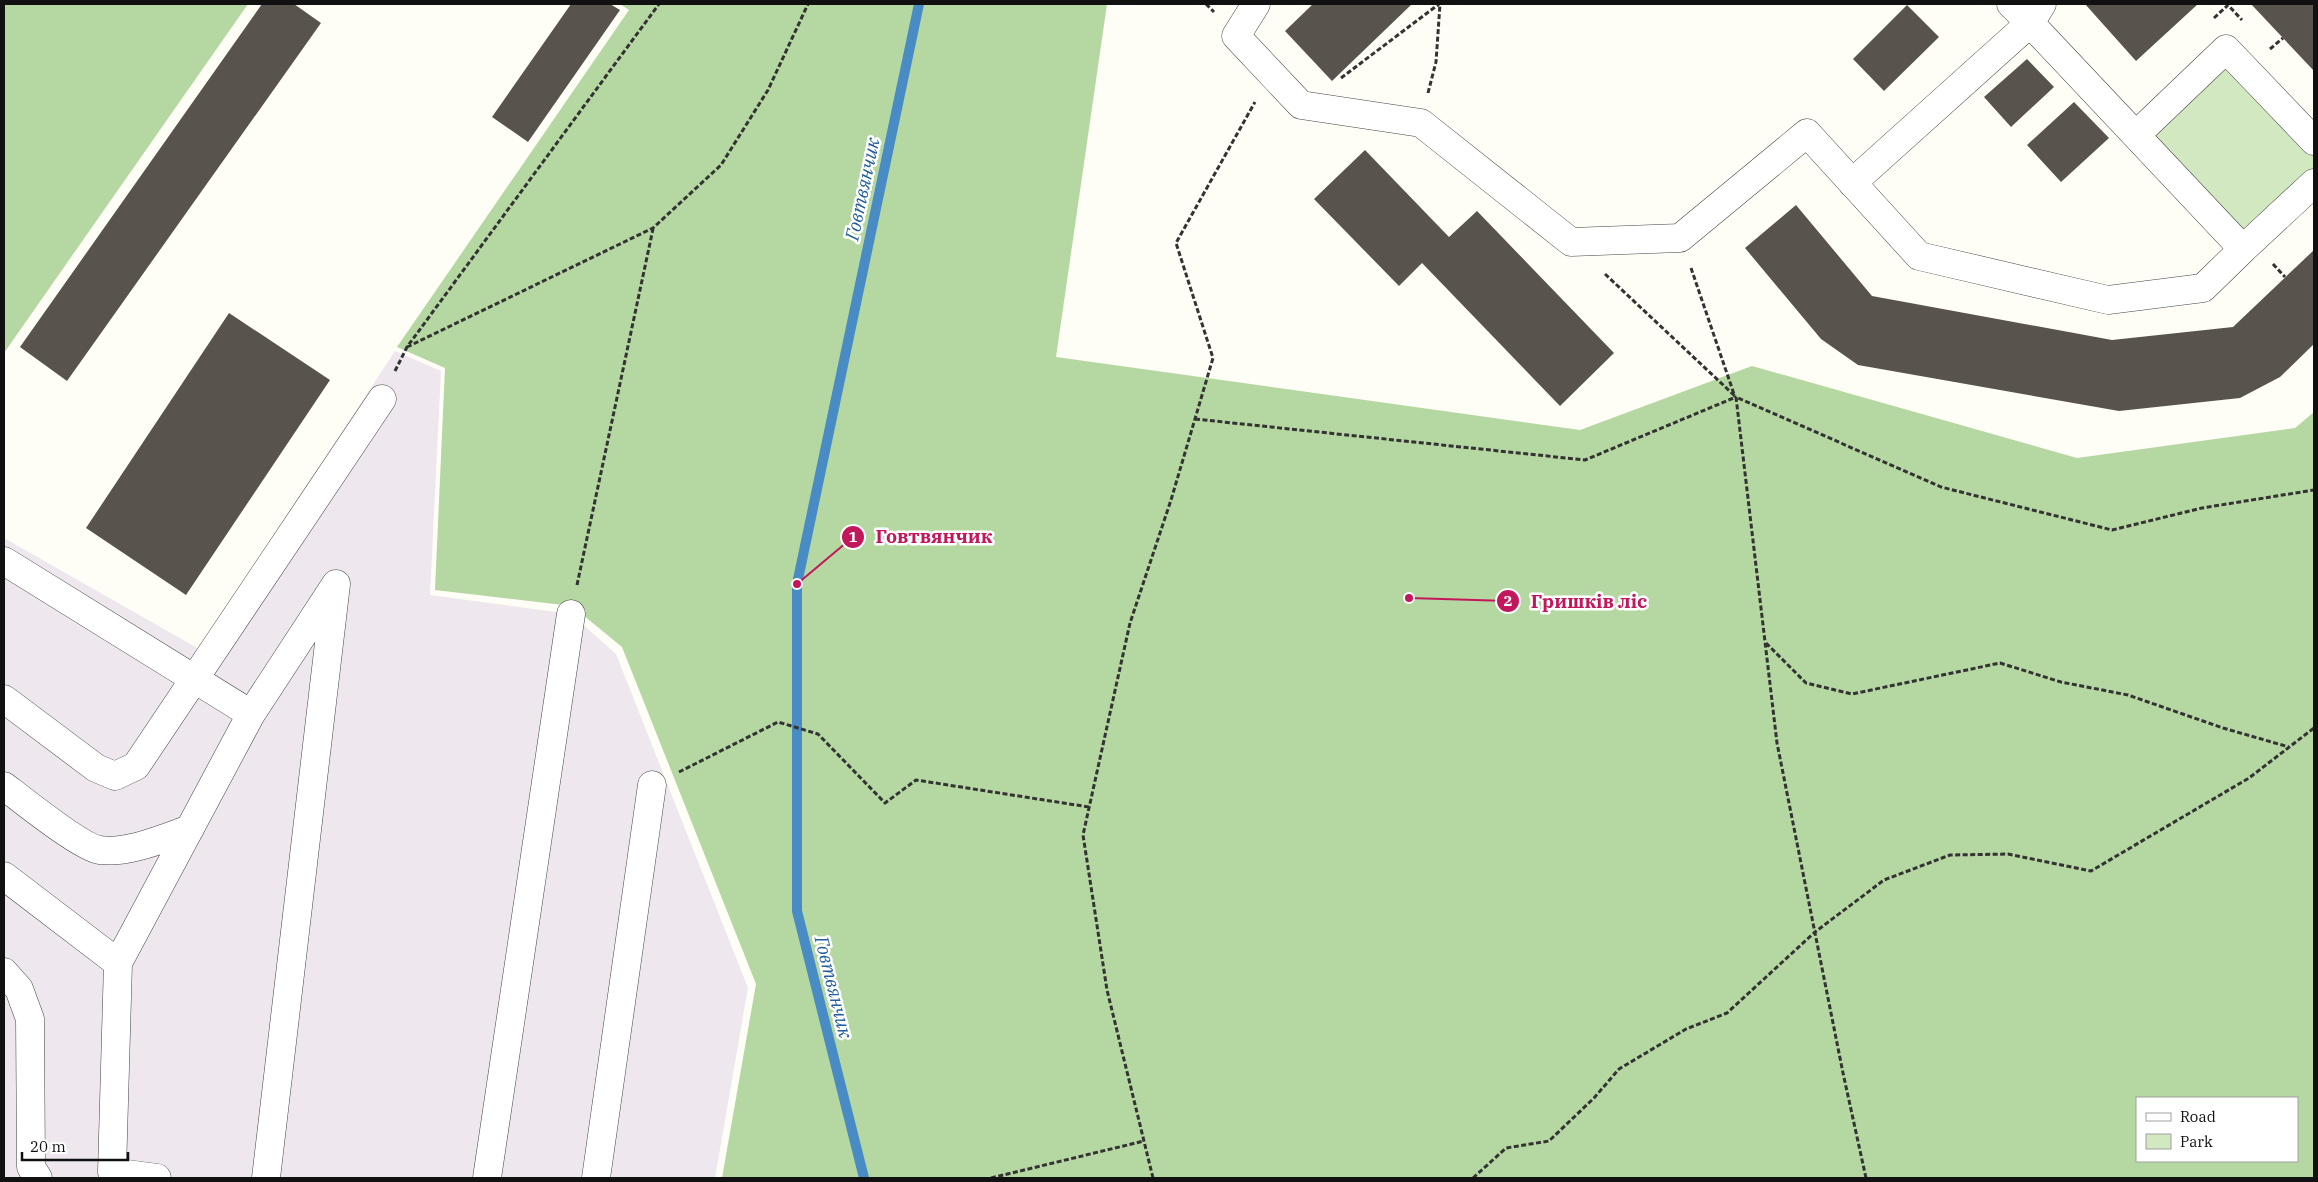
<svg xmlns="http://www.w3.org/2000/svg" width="2318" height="1182" font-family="'IBM Plex Serif',serif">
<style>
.industrial{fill:#eee7ee}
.green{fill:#d2e8c0}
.forest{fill:#b5d7a1;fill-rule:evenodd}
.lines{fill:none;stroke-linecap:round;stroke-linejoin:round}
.stream{stroke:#498bc4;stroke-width:10}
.building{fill:#59534e}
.minor-casing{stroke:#444;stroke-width:29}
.path{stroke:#333;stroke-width:3;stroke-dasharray:5 2.5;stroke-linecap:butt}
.minor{stroke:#fff;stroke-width:28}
.labels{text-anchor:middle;stroke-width:5;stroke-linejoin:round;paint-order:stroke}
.water-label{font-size:19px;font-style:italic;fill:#215e9b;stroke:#fff}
.leader{fill:none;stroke:#c2185b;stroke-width:2}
.callout-dot{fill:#c2185b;stroke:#fff;stroke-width:2}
.mark-label{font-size:15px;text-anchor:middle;font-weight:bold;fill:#fff}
.callout-label{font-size:19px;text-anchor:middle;font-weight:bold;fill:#c2185b;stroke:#fff;stroke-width:5;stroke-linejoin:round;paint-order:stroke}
</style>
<rect width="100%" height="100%" fill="#fefdf6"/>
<path class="industrial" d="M395,351L441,371L430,595L571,614L616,654L748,988L715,1178H4V538L199,649Z"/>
<path class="green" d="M2226,53L2314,146V178L2245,243L2140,135Z"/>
<path class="forest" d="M4,4H248L4,353Z
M620,4H1107L1056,357L1580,430L1752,366L2077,458L2295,428L2314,412V1178H722L756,984L622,647L572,606L435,590L445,368L397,347L629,10ZM2137,1098H2297V1161H2137Z"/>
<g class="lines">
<path class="stream" d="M864,1178L797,911V584L919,4"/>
</g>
<path class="building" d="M262,4H294L321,23L67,381L20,347Z
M571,4H610L620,10L528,142L492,117Z
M1313,4H1412L1332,81L1285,31Z
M2085,4H2198L2136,61Z
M2251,4H2314V71L2283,38Z
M1907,5L1939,37L1884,91L1853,59Z
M2027,59L2054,87L2011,127L1984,97Z
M2074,102L2109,138L2061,182L2027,145Z
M1365,150L1449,237L1477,211L1614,353L1560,406L1422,263L1399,286L1314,199Z
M1796,205L1872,296L2112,340L2233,327L2314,250V344L2280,377L2240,398L2119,411L1858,365L1821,339L1745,248Z
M229,313L330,380L186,595L86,528Z"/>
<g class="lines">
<defs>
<path id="minor" d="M1256,4L1236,36L1301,105L1421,123L1571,242L1680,238L1807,133L1919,256L2108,300L2203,288L2243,249L2030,23L2042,4
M2136,135L2226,49L2314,141
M1852,183L2030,23L2011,4
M2243,249L2314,183
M4,561L251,714L118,963L112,1172L157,1178
M4,699L96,768L115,776L136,766L382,399
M251,714L336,584L266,1178
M4,786C21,799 82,848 100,850C128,854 164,838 190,829
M4,876L118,963
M4,972L19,989L30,1019L31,1167L38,1178
M487,1178L571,614
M596,1178L652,785"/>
</defs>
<use href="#minor" class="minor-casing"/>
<path class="path" d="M1206,4L1214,12
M2214,18L2228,5L2242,20
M2270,49L2283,38
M1341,78L1439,4
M1428,93L1436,62L1440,4
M2273,264L2285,277
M1691,268L1735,397
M1605,274L1736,397
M407,347L653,228L721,165L768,90L808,4
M395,371L407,347L659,4
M1195,419L1585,460L1736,397
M577,585L653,229
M1766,643L1806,683L1852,694L2000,663L2061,682L2128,695L2223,728L2289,747
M679,772L778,722L818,734L885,803L916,780L1089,807
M991,1178L1144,1141
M1153,1178L1107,990L1083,835L1130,623L1171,500L1213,358L1176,243L1255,102
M1473,1178L1506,1148L1549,1141L1594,1098L1619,1069L1686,1029L1727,1013L1815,932L1884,880L1950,855L2008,854L2091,871L2249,778L2314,728
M1866,1178L1843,1073L1777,743L1736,397L1941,487L2112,530L2202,508L2314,490"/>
<use href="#minor" class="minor"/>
</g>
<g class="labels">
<g class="water-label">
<text transform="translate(862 189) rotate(-78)" y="7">Говтвянчик</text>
<text transform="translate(834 987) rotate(76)" y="7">Говтвянчик</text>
</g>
</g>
<path class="leader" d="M797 584L853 537M1409 598L1508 601"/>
<g class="callout-dot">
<circle cx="797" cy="584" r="5"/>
<circle cx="1409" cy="598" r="5"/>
<circle cx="853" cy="537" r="12"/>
<circle cx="1508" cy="601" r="12"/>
</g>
<g class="mark-label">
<text x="853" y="542">1</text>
<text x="1508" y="606">2</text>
</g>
<g class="callout-label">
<text x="934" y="543">Говтвянчик</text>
<text x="1589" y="608">Гришків ліс</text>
</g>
<rect width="2318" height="1182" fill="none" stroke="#111111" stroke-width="10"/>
<rect x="2136" y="1097" width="162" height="65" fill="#ffffff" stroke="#a0a0a0"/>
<rect x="2146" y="1113" width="25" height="8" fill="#ffffff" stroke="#a0a0a0"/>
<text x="2180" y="1122" font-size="15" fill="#111111">Road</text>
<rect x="2146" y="1134" width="25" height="15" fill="#d2e8c0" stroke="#a0a0a0"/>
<text x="2180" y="1147" font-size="15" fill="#111111">Park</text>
<path d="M22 1152v8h106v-8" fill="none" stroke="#111111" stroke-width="2.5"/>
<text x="30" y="1152" font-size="15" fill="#111111" stroke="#ffffff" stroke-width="4" paint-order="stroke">20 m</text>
</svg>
